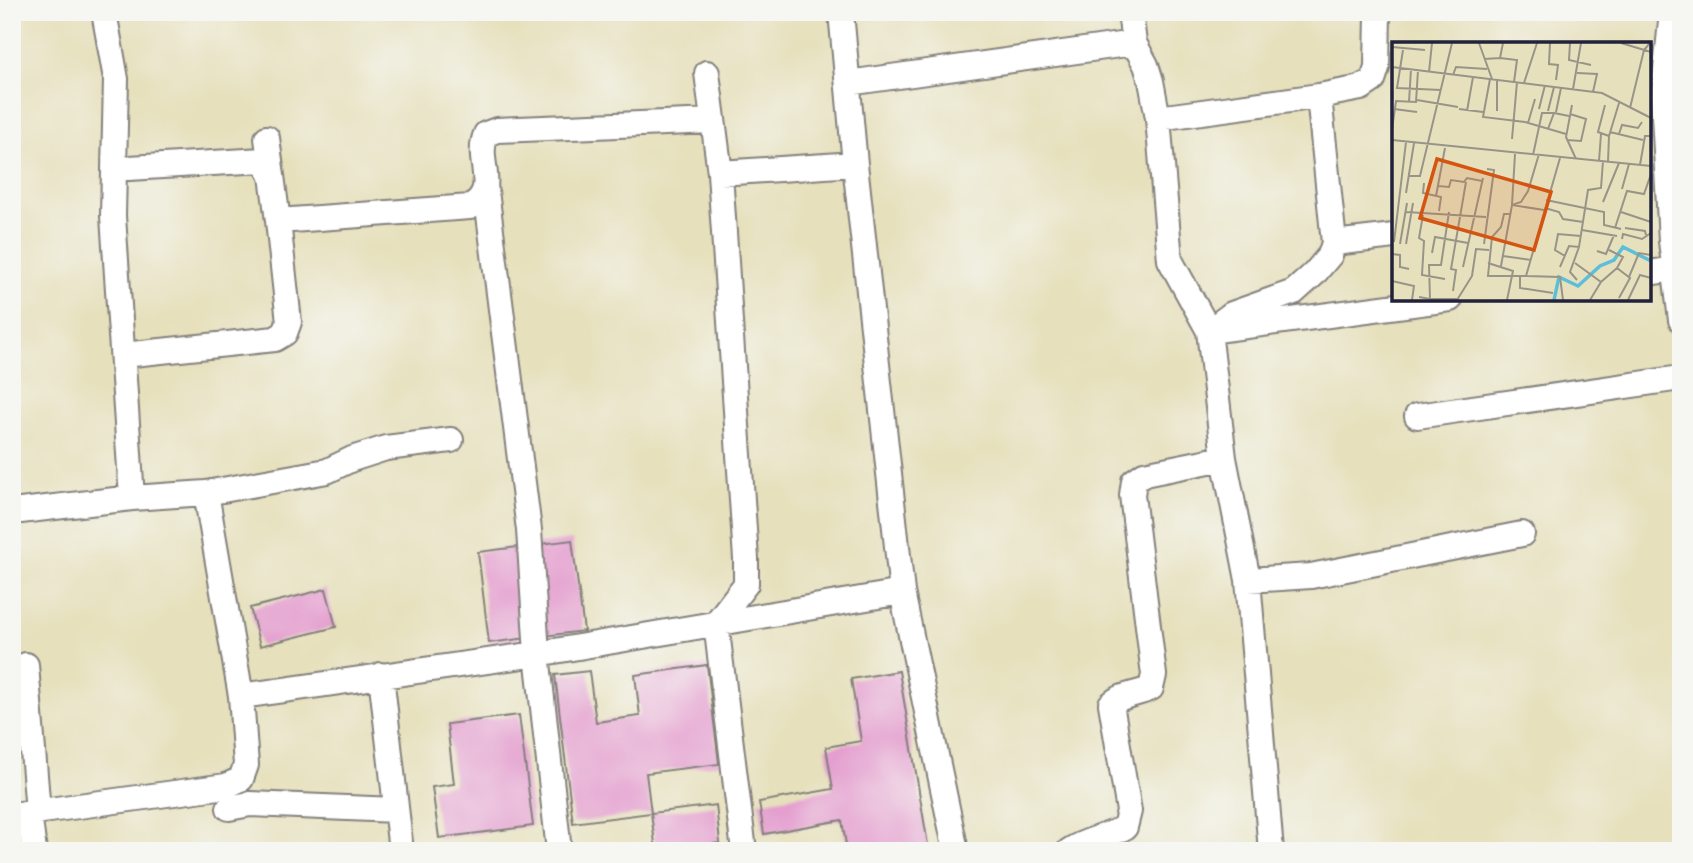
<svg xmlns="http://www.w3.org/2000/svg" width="1693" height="863" font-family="Pangolin,sans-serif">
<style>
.building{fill:#e49ecf}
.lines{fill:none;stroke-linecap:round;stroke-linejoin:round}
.street-casing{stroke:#84817c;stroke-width:28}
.street{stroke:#fff;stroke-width:24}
.inset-river{fill:none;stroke:#5bbfd9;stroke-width:3.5}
.inset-road{fill:none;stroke:#989488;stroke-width:2}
.view{fill:#d45411;fill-opacity:0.15;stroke:#d45411;stroke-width:3.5}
.inset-edge{fill:none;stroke:#22223b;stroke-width:3.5}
</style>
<rect width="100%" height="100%" fill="#f6f6f2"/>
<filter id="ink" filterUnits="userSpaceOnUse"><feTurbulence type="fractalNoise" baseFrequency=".0143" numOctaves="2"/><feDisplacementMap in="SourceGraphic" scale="14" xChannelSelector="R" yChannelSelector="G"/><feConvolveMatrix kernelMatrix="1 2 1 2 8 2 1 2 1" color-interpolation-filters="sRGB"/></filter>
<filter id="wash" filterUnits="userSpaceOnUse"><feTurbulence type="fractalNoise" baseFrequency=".00686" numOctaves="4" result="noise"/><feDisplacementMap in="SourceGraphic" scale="28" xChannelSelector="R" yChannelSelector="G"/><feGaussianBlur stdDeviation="1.57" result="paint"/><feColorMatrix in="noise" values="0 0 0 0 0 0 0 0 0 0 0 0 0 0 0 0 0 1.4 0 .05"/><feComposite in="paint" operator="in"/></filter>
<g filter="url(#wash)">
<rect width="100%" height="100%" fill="#e6e0bc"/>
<g id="blocks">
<path class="building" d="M572,540L584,631L489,643L478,552Z
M326,589L336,627L260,646L250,608Z
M707,665L719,764L646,773L651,813L573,823L555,675L589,671L596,722L640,716L635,675Z
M899,671L929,851H847L842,820L764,834L759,802L833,789L826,747L861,741L851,679Z
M519,715L533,826L439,838L432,787L454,784L447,724Z
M716,805L720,843L656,851L651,813Z"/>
</g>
</g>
<g filter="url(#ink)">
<use href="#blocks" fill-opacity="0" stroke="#84817c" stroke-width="2"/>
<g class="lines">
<defs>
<path id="street" d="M104,12L116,79L113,216L132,498
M841,12L855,164L902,592L956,851
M1130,12L1134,43L1146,65L1151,81L1158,118L1170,260L1209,331L1450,299
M1672,12L1663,98L1671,241L1681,320
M707,73L720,173L746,559V584L716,623L744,851
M848,83L1134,43
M1158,118L1319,96
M267,138L278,221
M129,168L263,160L272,176
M720,173L855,164
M486,191L529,530L537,654L559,851
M1334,243L1394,236
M1649,273L1674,269
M123,355L275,339L285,333L289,322L278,221L470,207C501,188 474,162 486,134L497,130L713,121
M1417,416L1681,378
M206,493L327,471L352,459L386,448L451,440
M12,512L132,498L206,493L241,696
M1248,580L1311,576L1522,534
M26,665L38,812
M381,675L401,851
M229,808L250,804L396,810
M29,813L34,851
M12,815L226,786L241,779L246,765L241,696L537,654L902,592
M1069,851C1086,839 1106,838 1125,827L1129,811L1111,704C1122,694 1137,695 1151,688L1154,675L1132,495L1134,481L1144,474L1224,458
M1271,851L1248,580L1224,458L1209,331L1232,314L1294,292L1314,274L1330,255L1334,243L1319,96L1361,88L1373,80L1377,68L1378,12"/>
</defs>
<use href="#street" class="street-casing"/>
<use href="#street" class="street"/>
</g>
</g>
<g transform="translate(1392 42)">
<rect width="259" height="259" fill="#e6e0bc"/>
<path class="inset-river" d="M162,258L167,235L186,244L208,224L222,218L231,205L259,219"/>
<path class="inset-road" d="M87,1L100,37M158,1L157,22L166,23L164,38M178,1L177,18L199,23M229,1L259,10M0,5L33,8M11,8L5,46L49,48M108,16L125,18L122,40M92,17L108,16L111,1M0,25L210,51L259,76M37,30L40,1M185,31L205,32L201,50M61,33L64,25L95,27M98,37L91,75L133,80L174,92M132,41L145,1M181,47L189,1M25,58L66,65M17,60L19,27M180,63L174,95L184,117M213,63L206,90L217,94L216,120M238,66L252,8L258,1M2,67L25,70M67,67L91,70M147,67L153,43M75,69L81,35M105,69V38M156,69L162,45M164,70L169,46M136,81L143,57M0,87L4,59L24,60L26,28M156,87L162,71L177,74M218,90L251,98M227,92L230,83L246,86L250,80M217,94L227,61M120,97L125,40M0,98L259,124M175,98L189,99L194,77L178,72M123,112L120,163L152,168M141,113L150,71H161M207,119L209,92M248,123L253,94H259M17,134H28L60,1M32,141L31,151L49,155L47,169M46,144L57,145L59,138L72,140L75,136L90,139M230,147L237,122M14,151L22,101M44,154L53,106M154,158L212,170V183L229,187M211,160L227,121M153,166L167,170L171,177L191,180M14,170L94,175M229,170L259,180M118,172H112L109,185L100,195L96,234H134L168,116M31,173L27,196L32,199L30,233L53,237M223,186L235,149L252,152L259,132M233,186L253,189L254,193M190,188L225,194M230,197L231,192L250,197L259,191M2,200L14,100M8,202L15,161M14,202L21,161M92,202L102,128L95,127M217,208L231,215L225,226L238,236L227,256M205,209L214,212L222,193M40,211L43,195L76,201M0,212L8,213V225L17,227M111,214L139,218M173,214L163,208L166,192L189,194M96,221L121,229L115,258M183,221L209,240M109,224L120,163L129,160L136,149L147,112M71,225L91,136M168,225L177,204L187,205L196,148L209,146L211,119M134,234L168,235L171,258M128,235V246L161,251M237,235L247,211L259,213M185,238L178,230L187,205M0,239L22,244L20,258M61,249L64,228L59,227L74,140M27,255L38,257L37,223H49L57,170M38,257H66M65,258L80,234L84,207L97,208M198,258L209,240L225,226M236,258L248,233L259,236"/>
<path class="view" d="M45,117L159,150L142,208L28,176Z"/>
<rect width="259" height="259" class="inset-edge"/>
</g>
<rect width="1693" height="863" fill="none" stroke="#f6f6f2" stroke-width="42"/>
</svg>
